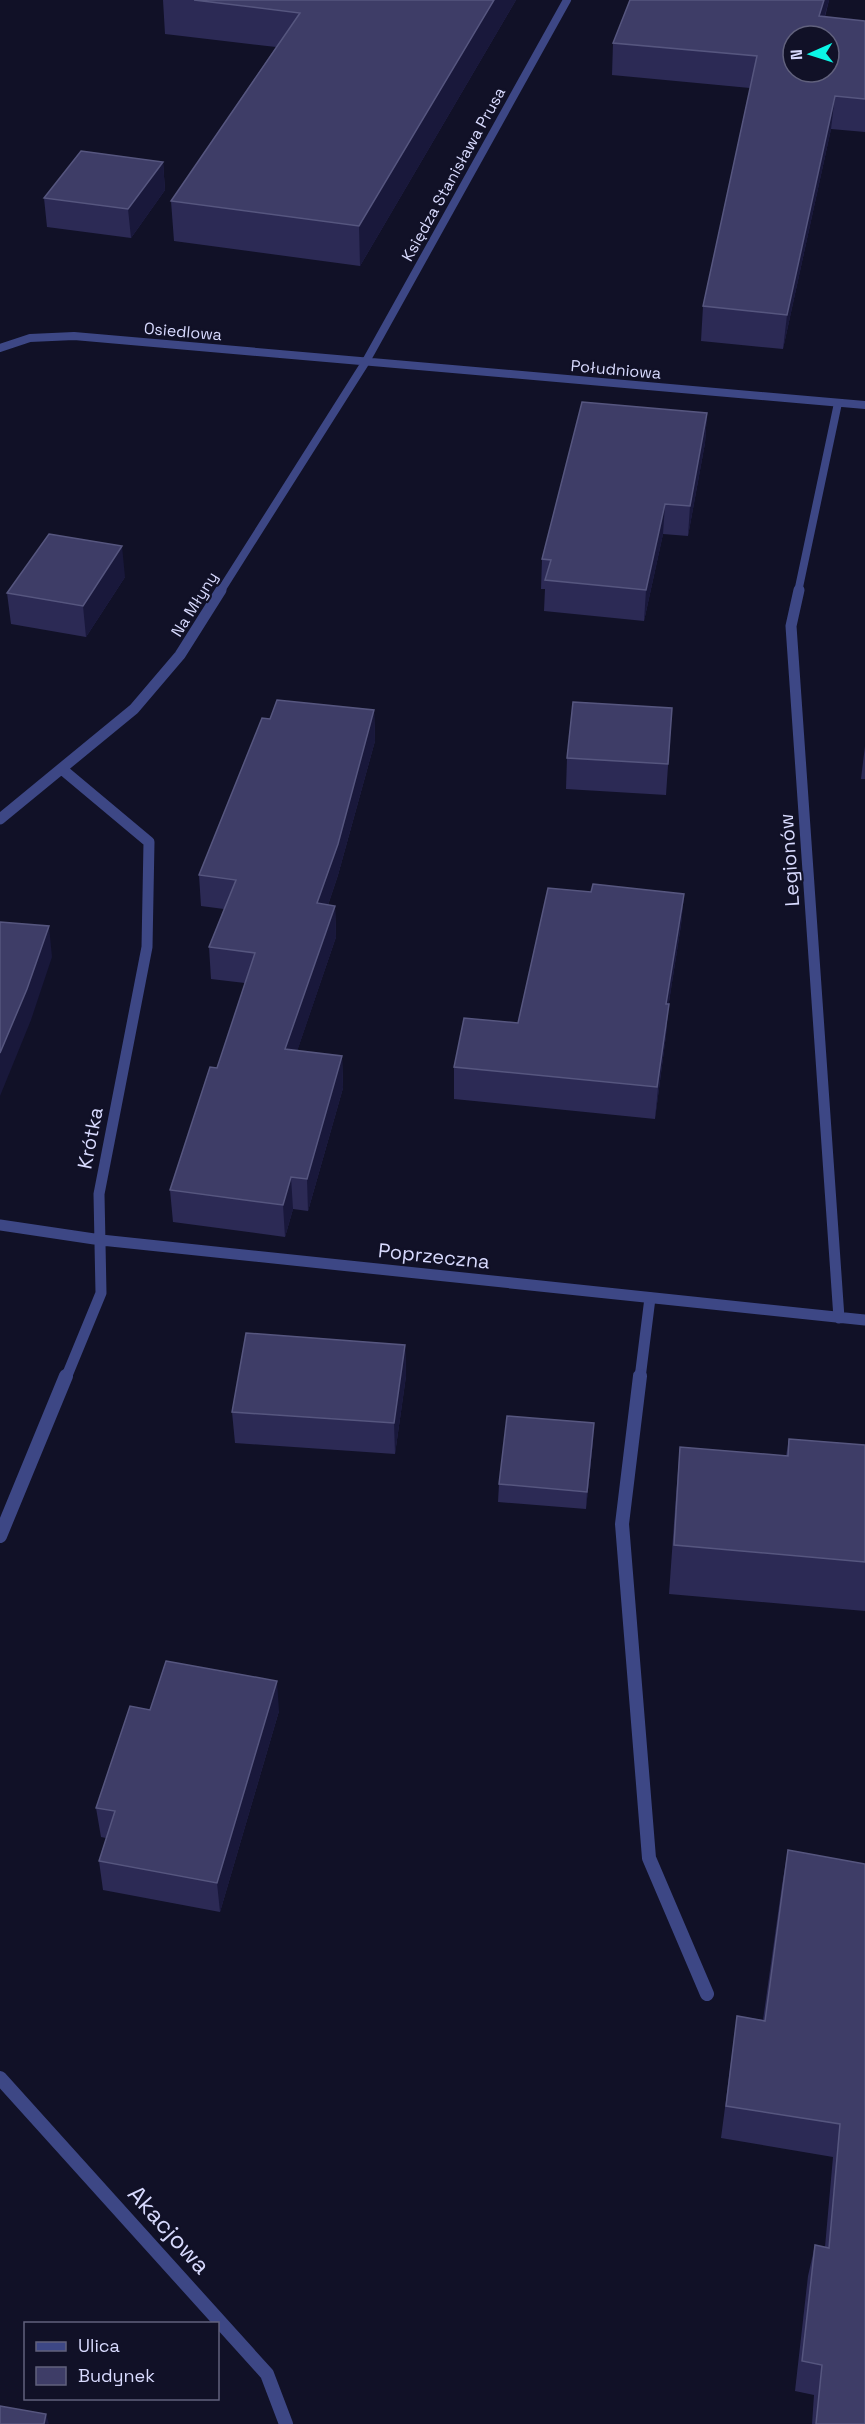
<svg xmlns="http://www.w3.org/2000/svg" width="865" height="2424" font-family="'Space Grotesk',sans-serif">
<style>
.lines{fill:none;stroke-linecap:round;stroke-linejoin:round}
.lane-far1{stroke:#3d4785;stroke-width:11}
.lane{stroke:#3d4785;stroke-width:14}
.street-far2{stroke:#3d4785;stroke-width:8}
.street-far1{stroke:#3d4785;stroke-width:11}
.street{stroke:#3d4785;stroke-width:14}
.wall{fill:#2c2a55}
.shaded-wall{fill:#19183b}
.building{fill:#3e3d67;stroke:#56567f;stroke-width:1.5;fill-rule:evenodd}
.labels{text-anchor:middle;stroke-width:4.5;stroke-linejoin:round;paint-order:stroke}
.far-street-label{font-size:16px;fill:#d8dafe;stroke:#111127}
.street-label{font-size:20px;fill:#d8dafe;stroke:#111127}
.near-street-label{font-size:24px;fill:#d8dafe;stroke:#111127}
</style>
<rect width="100%" height="100%" fill="#111127"/>
<g class="lines">
<path class="lane-far1" d="M640,1378L650,1298"/>
<path class="lane" d="M640,1376L622,1524L649,1858L707,1994"/>
<path class="street-far2" d="M0,348L30,338L74,336L865,405
M220,592L365,363L567,0
M798,592L838,403"/>
<path class="street-far1" d="M799,590L791,626L839,1318
M63,770L149,842L147,947L99,1194L101,1293L66,1378
M0,819L134,709L180,655L221,590
M0,1225L101,1240L865,1320"/>
<path class="street" d="M0,1536L66,1376
M0,2078L267,2374L286,2424"/>
</g>
<path class="wall" d="M163,0H516L360,266L174,241L171,201L276,47L165,34Z
M630,0H829L825,17L865,21V132L831,129L783,349L701,341L703,306L750,88L612,75L613,43Z
M163,162L165,190L131,238L47,227L44,198Z
M707,413L705,443L688,536L663,534L644,621L544,611L545,589H541L542,559Z
M125,577L86,637L11,624L7,593Z
M672,708L666,795L566,789L567,758Z
M374,710L375,741L338,875L328,905L335,906L336,937L297,1051L342,1056L343,1088L308,1211L293,1209L285,1237L173,1222L170,1190L217,1068L245,983L211,979L209,947L224,909L201,906L199,875L270,719Z
M865,746V779H861Z
M591,892L684,894L681,925L668,1008L666,1035L655,1119L454,1099V1067L518,1023Z
M405,1345L406,1376L395,1454L235,1443L232,1412Z
M789,1439L865,1445V1611L669,1594L676,1495L680,1447L786,1456Z
M593,1441L586,1509L498,1502L499,1484Z
M150,1710L279,1711L220,1912L103,1890L99,1861L106,1838L101,1837L96,1808Z
M788,1850L865,1864V2424H812L814,2395L795,2391L808,2276L815,2245L825,2247L833,2157L721,2138L737,2016L763,2020L782,1885Z"/>
<path class="shaded-wall" d="M494,0H516L360,266L359,226Z
M824,0H829L819,36V16Z
M835,96L831,129L783,349L787,315Z
M163,162L165,190L131,238L128,209Z
M707,413L705,443L688,536L690,506Z
M665,504L663,534L644,621L646,590Z
M122,546L125,577L86,637L83,606Z
M374,710L375,741L338,875L318,935L317,903Z
M684,894L681,925L668,1008L666,1035L655,1119L666,1004Z
M335,906L336,937L287,1081L285,1049Z
M49,926L52,957L31,1020L0,1096V1053Z
M342,1056L343,1088L308,1211L307,1179Z
M291,1177L293,1209L285,1237L283,1205Z
M405,1345L406,1376L395,1454L394,1423Z
M594,1423L593,1441L586,1509L587,1492Z
M277,1681L279,1711L220,1912L217,1883Z
M46,2414L49,2424H44Z"/>
<path class="building" d="M194,0H494L359,226L171,201L300,13Z
M630,0H824L819,16L865,21V99L835,96L787,315L703,306L757,56L613,43ZM793,36H829V72H793Z
M81,151L163,162L128,209L44,198Z
M582,402L707,413L690,506L665,504L646,590L545,580L551,560L542,559Z
M49,534L122,546L83,606L7,593Z
M277,700L374,710L338,844L317,903L335,906L285,1049L342,1056L307,1179L291,1177L283,1205L170,1190L210,1067L217,1068L255,953L209,947L236,880L199,875L262,718L270,719Z
M573,702L672,708L668,764L567,758Z
M593,884L684,894L666,1004H669L657,1087L454,1067L464,1018L518,1023L548,888L591,892Z
M0,922L49,926L27,989L0,1053Z
M246,1333L405,1345L394,1423L232,1412Z
M507,1416L594,1423L587,1492L499,1484Z
M789,1439L865,1445V1562L674,1545L680,1447L788,1456Z
M166,1661L277,1681L217,1883L99,1861L115,1811L96,1808L130,1706L150,1710Z
M788,1850L865,1864V2424H816L822,2365L802,2361L815,2245L829,2248L840,2124L726,2106L737,2016L765,2021Z
M0,2406L46,2414L44,2424H0Z"/>
<g class="labels">
<g class="far-street-label">
<text transform="translate(453 174) rotate(-61)" y="6">Księdza Stanisława Prusa</text>
<text transform="translate(183 331) rotate(5)" y="6">Osiedlowa</text>
<text transform="translate(616 369) rotate(5)" y="6">Południowa</text>
<text transform="translate(194 604) rotate(-58)" y="6">Na Młyny</text>
</g>
<g class="street-label">
<text transform="translate(789 860) rotate(-94)" y="7">Legionów</text>
<text transform="translate(90 1138) rotate(-79)" y="7">Krótka</text>
<text transform="translate(434 1256) rotate(6)" y="7">Poprzeczna</text>
</g>
<g class="near-street-label">
<text transform="translate(169 2230) rotate(48)" y="8">Akacjowa</text>
</g>
</g>
<rect x="24" y="2322" width="195" height="78" fill="#111127" stroke="#61617d" stroke-width="1.5"/>
<rect x="36" y="2342" width="30" height="9" fill="#3d4785" stroke="#61617d" stroke-width="1.5"/>
<text x="78" y="2352" font-size="18" fill="#d8dafe">Ulica</text>
<rect x="36" y="2367" width="30" height="18" fill="#3e3d67" stroke="#61617d" stroke-width="1.5"/>
<text x="78" y="2382" font-size="18" fill="#d8dafe">Budynek</text>
<g transform="translate(811 54) rotate(267)"><circle r="28" fill="#111127" stroke="#61617d" stroke-width="1.5"/>
<path d="M0-4.5L10 22L0 15L-10 22Z" fill="#0bf7e7"/>
<text y="-9" font-size="16" font-weight="bold" text-anchor="middle" fill="#d8dafe">N</text>
</g>
</svg>
